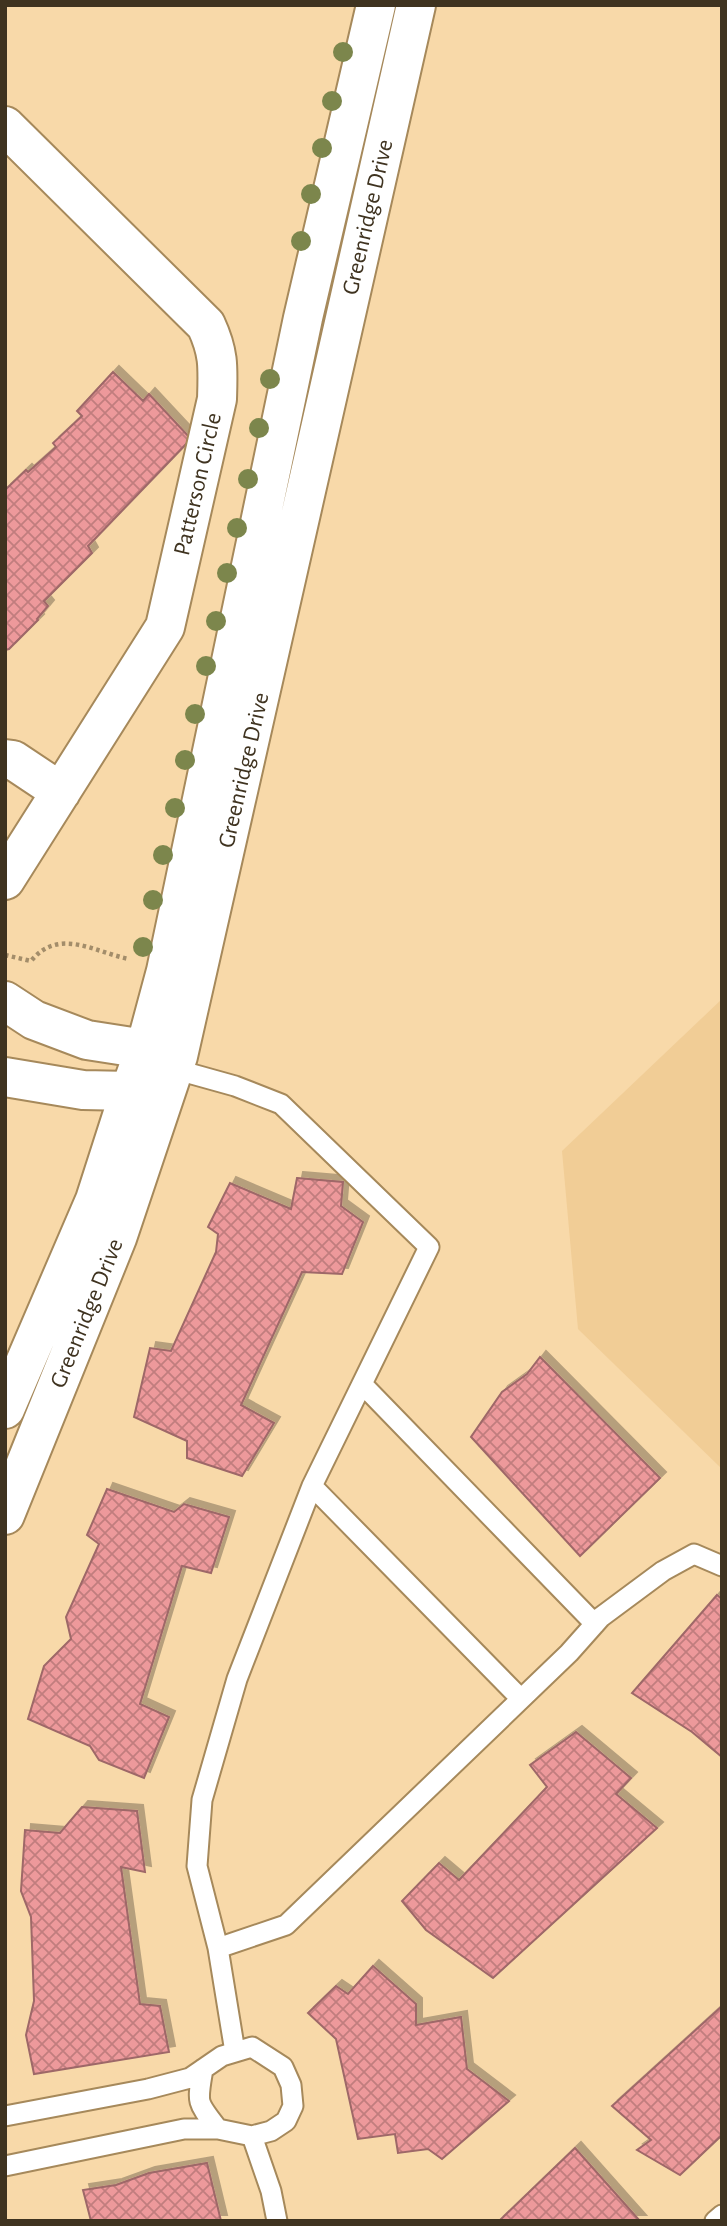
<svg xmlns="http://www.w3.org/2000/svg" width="727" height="2226" font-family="'Alegreya Sans',sans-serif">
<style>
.built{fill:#f1cd96}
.building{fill:url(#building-cross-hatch);stroke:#9e6768;stroke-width:2;filter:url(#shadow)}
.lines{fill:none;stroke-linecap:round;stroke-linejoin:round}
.lane-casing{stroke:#a6895b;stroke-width:23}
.street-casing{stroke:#a6895b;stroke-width:42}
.secondary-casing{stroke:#a6895b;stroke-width:42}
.path{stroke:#a38d6a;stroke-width:4.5;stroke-dasharray:3.5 3.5;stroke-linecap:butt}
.lane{stroke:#fff;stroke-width:19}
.street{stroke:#fff;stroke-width:38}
.secondary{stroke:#fff;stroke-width:38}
.tree{fill:#7c864c}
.labels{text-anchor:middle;stroke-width:7;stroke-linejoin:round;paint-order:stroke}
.street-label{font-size:24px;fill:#3f3320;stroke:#fff}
</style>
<defs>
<pattern id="building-cross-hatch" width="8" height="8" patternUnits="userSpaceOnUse" patternTransform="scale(1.75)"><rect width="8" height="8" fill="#ed999b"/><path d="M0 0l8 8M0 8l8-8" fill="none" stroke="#c17d7e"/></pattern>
<filter id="shadow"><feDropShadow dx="6" dy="-6" stdDeviation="0" flood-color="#0004"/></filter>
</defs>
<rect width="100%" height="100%" fill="#f8d9a9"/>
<path class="built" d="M722,999V1469L578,1329L562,1151Z"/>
<path class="building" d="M113,372L143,401L149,394L191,439L88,546L92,553L44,601L48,606L37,619L38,620L9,649L5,650V490L26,470L28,472L56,447L53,443L82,416L77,411Z
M297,1178L343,1182L341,1206L363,1222L342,1274L302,1272L241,1405L274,1423L242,1476L187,1458V1441L134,1417L150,1348L171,1351L216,1252L218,1234L208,1227L230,1183L291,1209Z
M540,1357L660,1478L580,1556L471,1437L502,1392L527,1374Z
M107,1489L174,1512L184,1504L229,1517L211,1573L182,1566L140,1704L169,1717L144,1778L99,1760L90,1746L28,1719L44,1666L71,1639L66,1617L99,1544L87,1535Z
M717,1595L722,1599V1757L692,1732L632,1693Z
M576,1732L631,1778L616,1794L657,1828L493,1978L426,1930L402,1901L439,1863L459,1880L547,1787L530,1765Z
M82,1807L137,1811L145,1872L121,1867L140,2004L160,2006L169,2052L34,2074L26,2035L34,2001L31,1917L21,1891L25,1830L60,1833Z
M373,1966L416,2004V2025L461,2017L467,2069L509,2101L442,2159L428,2149L398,2153L395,2134L358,2139L336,2039L308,2013L336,1986L348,1994Z
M722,2006V2135L680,2175L637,2150L651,2140L612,2106Z
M575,2148L640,2221H499Z
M207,2163L221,2221H91L83,2190L116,2185L149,2173Z"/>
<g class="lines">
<defs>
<path id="lane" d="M174,1069L235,1086L281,1104L429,1247L312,1486L237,1679L202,1800L197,1866L218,1948L286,1925L569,1653L601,1617L663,1571L694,1554L722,1566
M363,1385L595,1624
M312,1486L521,1699
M218,1948L235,2052
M203,2069C197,2104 196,2101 218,2129
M5,2116L148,2089L190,2078L222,2056L252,2047L283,2067L291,2085L293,2106L286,2121L271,2131L252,2136L218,2129H184L5,2166
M252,2136L271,2191L277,2221
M715,2221L722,2215"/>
<path id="street" d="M5,126L206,325C219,353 218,367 217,399L165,627L5,880
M5,759L13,760L61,792
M5,1001L34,1020L87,1040L145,1049
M5,1077L83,1090L130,1091"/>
<path id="secondary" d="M5,1409L95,1200L130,1091L145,1049L166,971L303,318L376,5
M5,1515L117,1238L178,1056L416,5"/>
</defs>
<use href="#lane" class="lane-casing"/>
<use href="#street" class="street-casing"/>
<use href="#secondary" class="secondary-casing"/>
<path class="path" d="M5,955L31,961C59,927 94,952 129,959"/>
<use href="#lane" class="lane"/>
<use href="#street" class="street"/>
<use href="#secondary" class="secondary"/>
</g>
<g class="tree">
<circle cx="343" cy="52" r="10"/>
<circle cx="332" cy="101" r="10"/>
<circle cx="322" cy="148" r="10"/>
<circle cx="311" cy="194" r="10"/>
<circle cx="301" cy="241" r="10"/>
<circle cx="270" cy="379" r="10"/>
<circle cx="259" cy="428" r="10"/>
<circle cx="248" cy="479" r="10"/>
<circle cx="237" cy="528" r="10"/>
<circle cx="227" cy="573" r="10"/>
<circle cx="216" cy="621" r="10"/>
<circle cx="206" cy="666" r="10"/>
<circle cx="195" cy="714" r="10"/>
<circle cx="185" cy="760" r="10"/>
<circle cx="175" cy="808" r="10"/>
<circle cx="163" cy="855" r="10"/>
<circle cx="153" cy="900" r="10"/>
<circle cx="143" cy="947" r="10"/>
</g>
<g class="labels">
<g class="street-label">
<text transform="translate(367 217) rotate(-77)" y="8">Greenridge Drive</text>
<text transform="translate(197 484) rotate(-77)" y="8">Patterson Circle</text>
<text transform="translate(243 770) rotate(-77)" y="8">Greenridge Drive</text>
<text transform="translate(86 1313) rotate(-68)" y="8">Greenridge Drive</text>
</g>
</g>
<rect width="727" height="2226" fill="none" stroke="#3f3320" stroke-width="14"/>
</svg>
